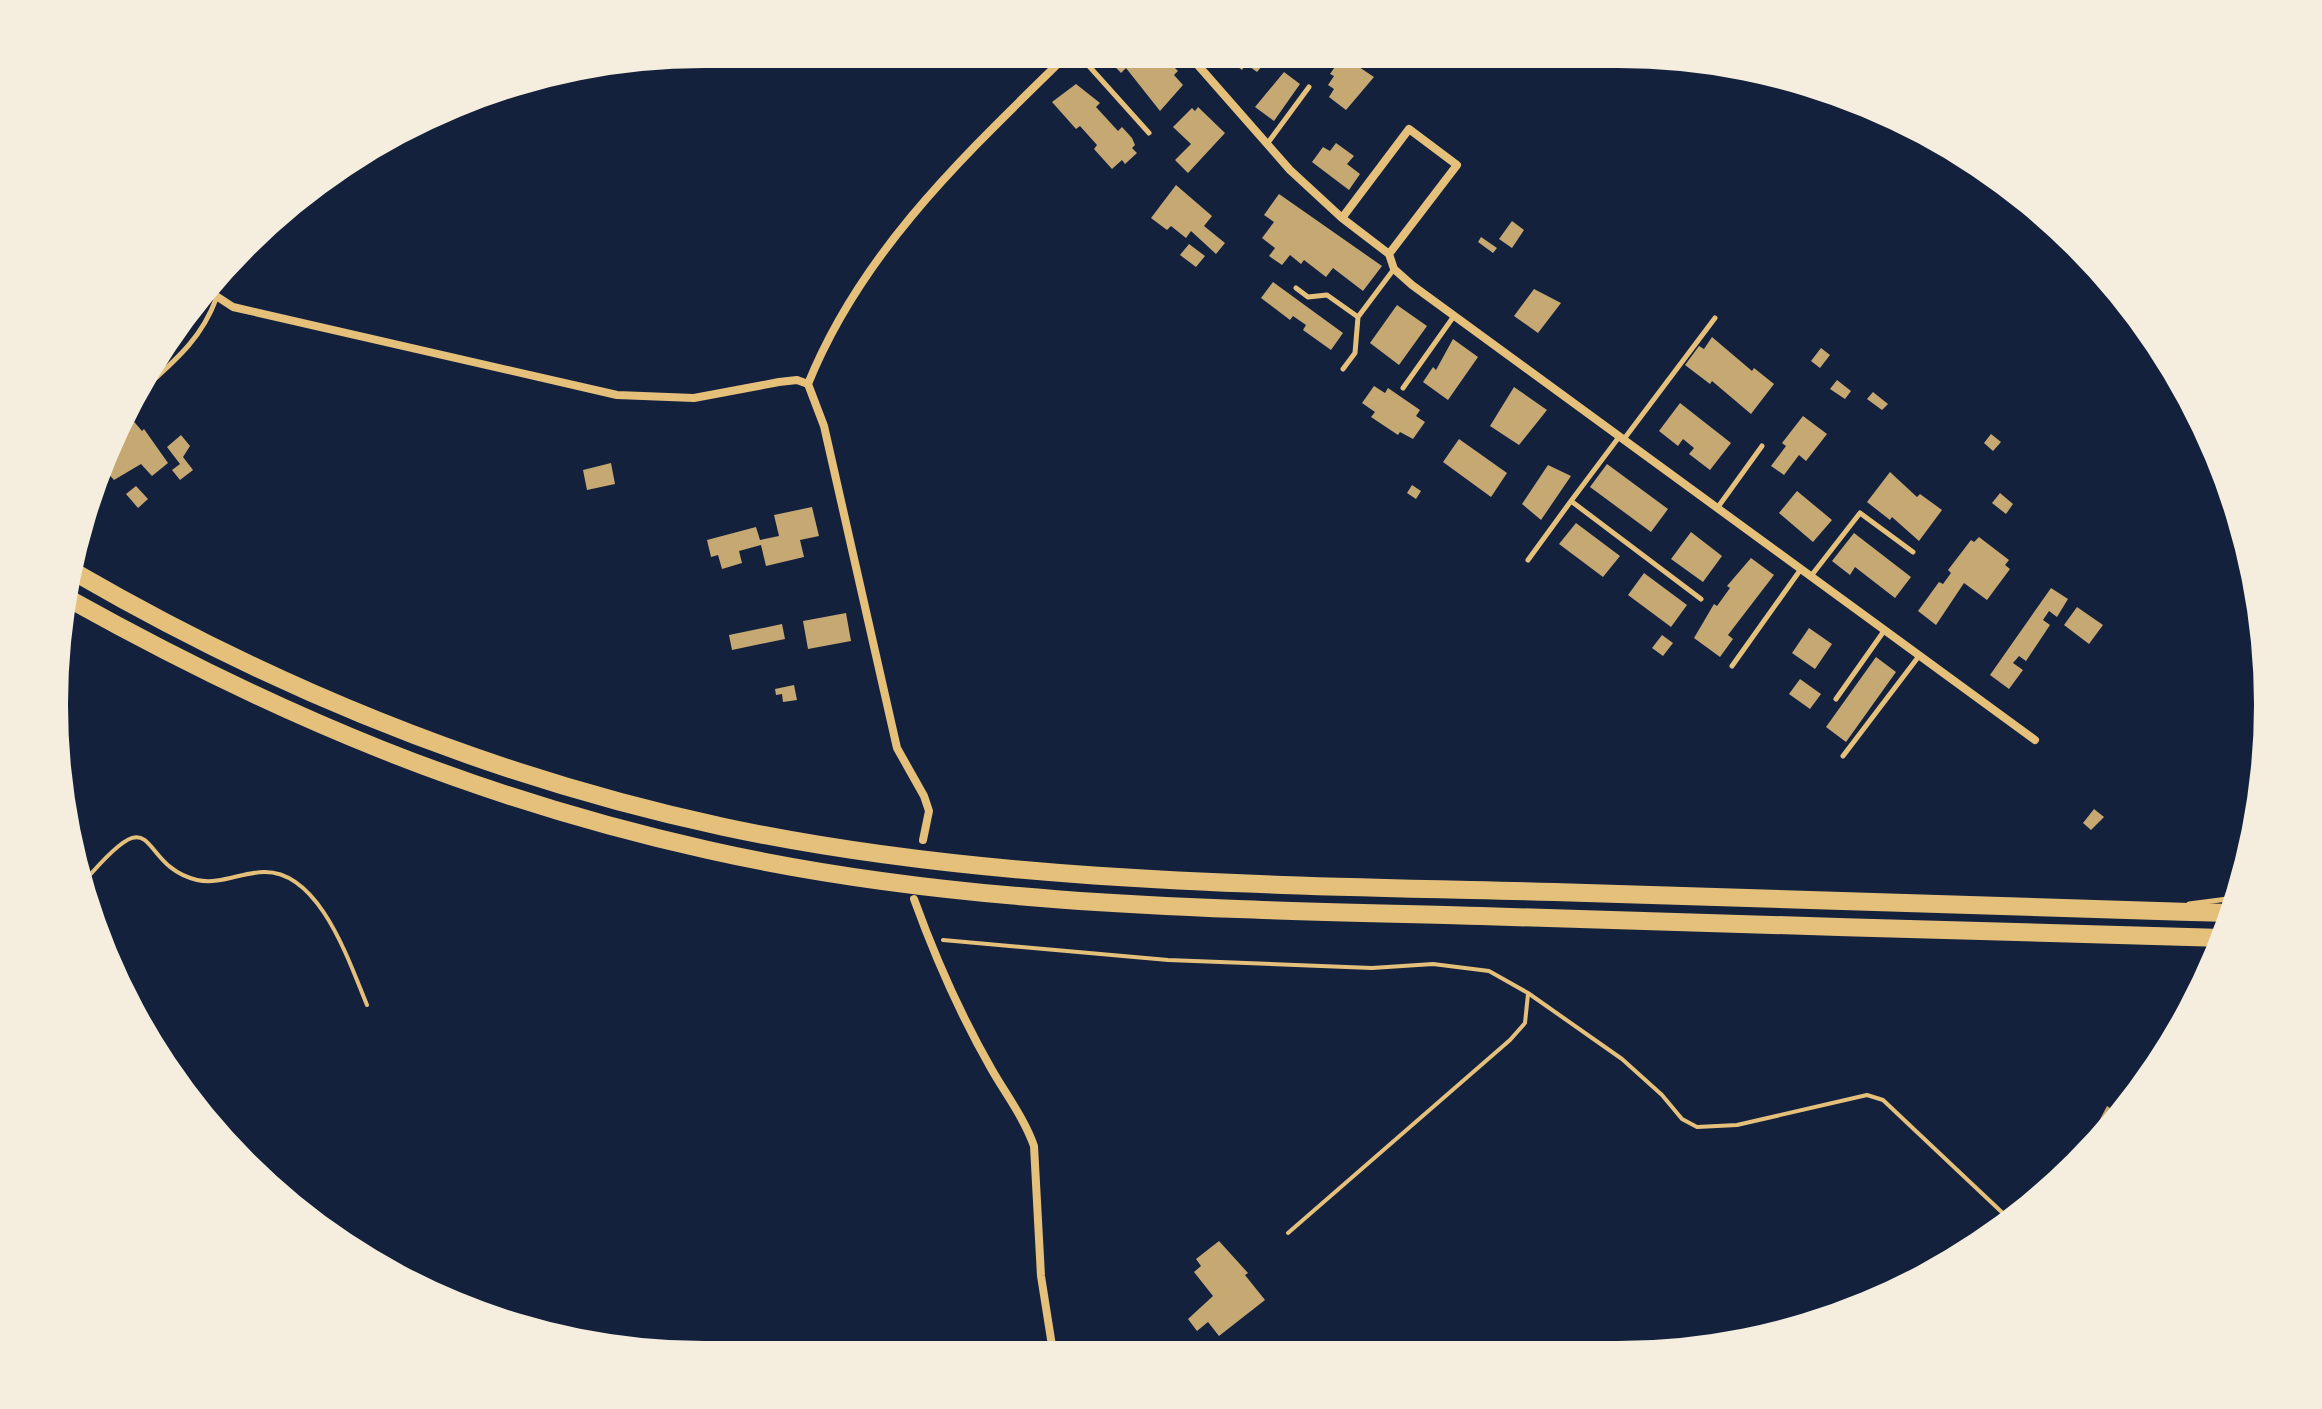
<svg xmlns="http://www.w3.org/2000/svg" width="2322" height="1409" font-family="Cabin,sans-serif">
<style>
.building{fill:#c6a872}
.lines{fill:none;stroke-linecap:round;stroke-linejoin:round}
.path{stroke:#e5c07b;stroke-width:4}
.service{stroke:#e5c07b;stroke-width:5}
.minor{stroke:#e5c07b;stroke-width:8}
.trunk{stroke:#e5c07b;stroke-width:18}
</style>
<rect width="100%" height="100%" fill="#14213d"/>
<path class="building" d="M1104,55H1156L1167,67L1171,64L1178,71L1174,75L1183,85L1160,111L1126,68L1121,73Z
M1222,55H1271L1257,72L1246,64L1242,70Z
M1343,55L1360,59L1356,65L1374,77L1346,110L1329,97L1334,89L1328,85L1334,76L1330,74Z
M1284,72L1300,84L1274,121L1255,107Z
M1076,84L1100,103L1096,107L1118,131L1122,127L1132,138L1135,145L1132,148L1137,153L1125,164L1122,160L1112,169L1094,149L1097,145L1080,126L1076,129L1052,102Z
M1198,107L1225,133L1188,173L1175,160L1191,144L1173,127L1192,108L1195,111Z
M1336,143L1354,156L1347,164L1360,174L1349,190L1312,162L1323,147L1330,151Z
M1176,185L1212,216L1204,226L1225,243L1216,254L1191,231L1186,238L1171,226L1167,230L1151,218Z
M1279,194L1382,266L1363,291L1333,268L1326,277L1304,260L1301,264L1290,255L1282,265L1269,256L1275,248L1262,238L1274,222L1264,215Z
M1512,221L1524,230L1512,248L1499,239Z
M1481,237L1497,248L1493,253L1478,242Z
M1189,244L1205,256L1196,267L1180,255Z
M1273,282L1343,333L1331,350L1303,330L1306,325L1293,316L1290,320L1261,298Z
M1534,289L1561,303L1538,333L1514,316Z
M1397,305L1427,326L1399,365L1370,343Z
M1712,337L1752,371L1754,368L1774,384L1751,414L1712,381L1710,384L1685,365L1699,346L1704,349Z
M1453,339L1478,357L1448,400L1423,382L1433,367L1436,370Z
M1821,348L1830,355L1820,368L1811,361Z
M1837,380L1851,391L1845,399L1830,389Z
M1374,386L1385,393L1388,388L1420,410L1416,416L1425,422L1413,439L1400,432L1398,435L1371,417L1375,412L1362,403Z
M1514,387L1547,410L1519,445L1490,426Z
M1873,392L1888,404L1882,410L1867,399Z
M1680,403L1731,443L1710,470L1689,454L1694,448L1683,439L1678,446L1659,431Z
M1803,416L1827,434L1806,461L1799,455L1784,475L1771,466L1786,446L1782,443Z
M130,417L142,431L144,429L168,463L152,476L141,464L114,480L103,468Z
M1991,434L2001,442L1993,451L1984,443Z
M181,435L190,446L183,457L193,470L180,480L172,470L180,464L167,447Z
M1459,439L1507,473L1491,497L1443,462Z
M611,463L615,484L587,490L583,470Z
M1607,464L1668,509L1651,532L1590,487Z
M1548,465L1571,476L1541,520L1522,504Z
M1890,472L1917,497L1920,494L1942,510L1919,541L1892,517L1890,520L1867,502Z
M1412,485L1421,491L1416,499L1407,493Z
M136,486L148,499L138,508L126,494Z
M1797,491L1832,520L1813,542L1779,513Z
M2000,493L2013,504L2006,514L1992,503Z
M812,507L819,536L800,540L804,557L766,566L761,545L739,551L742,563L722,569L718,555L711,557L707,540L756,527L760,540L779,536L774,515Z
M1576,523L1620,556L1603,577L1559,544Z
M1691,532L1722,556L1703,582L1671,559Z
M1854,533L1911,577L1895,598L1855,567L1850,575L1832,561Z
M1979,537L2009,560L2005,565L2010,569L1987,600L1964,583L1936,625L1918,611L1939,582L1943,584L1951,573L1948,570L1971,540L1974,542Z
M1751,558L1774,575L1728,635L1733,639L1720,657L1694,638L1714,604L1717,606L1730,588L1727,586Z
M1644,573L1687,605L1671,627L1628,595Z
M2051,588L2068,599L2057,617L2049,611L2043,620L2050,625L2026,661L2019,656L2013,663L2023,670L2009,689L1990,675Z
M2077,607L2103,625L2089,644L2064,625Z
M846,613L851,641L808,649L803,621Z
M782,624L785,639L732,650L729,635Z
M1809,628L1832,644L1815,669L1792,653Z
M1662,635L1673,643L1663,656L1652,648Z
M1876,657L1896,672L1846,742L1826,727Z
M1800,679L1821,694L1810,709L1789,694Z
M794,685L797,700L783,702L782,694L776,695L775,689Z
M2094,809L2104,817L2091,830L2083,823Z
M2107,1106L2119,1114L2078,1163H2077Z
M1219,1241L1248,1273L1245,1275L1265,1300L1219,1336L1208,1322L1197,1331L1188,1319L1213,1296L1194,1272L1201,1266L1196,1259Z"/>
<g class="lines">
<path class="path" d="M83,883C162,790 134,865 197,880C220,885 242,872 264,872C320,871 349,962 367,1005
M943,940L1168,960L1372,968L1433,964L1489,971L1528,993L1622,1059L1662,1095L1682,1119L1697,1127L1737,1125L1867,1095L1883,1100L2008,1218
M1288,1233L1510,1040L1525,1023L1528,994"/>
<path class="service" d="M1079,55L1149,133
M1267,144L1309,87
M1296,288L1308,297L1327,295L1358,317
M1343,369L1355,353L1358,317L1394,269
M148,385C178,358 202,337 216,299
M1403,388L1454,316
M1619,437L1571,501L1701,599
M1624,439L1715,318
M1718,507L1762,446
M1528,560L1571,501
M1811,576L1860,513L1913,552
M1732,666L1801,569
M1836,699L1884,631
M1843,756L1919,656
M2189,904L2235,898"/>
<path class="minor" d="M1189,55L1290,170L1342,218L1389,254L1394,269L1412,285L2035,740
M1342,218L1409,129L1457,165L1389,254
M207,290L233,307L617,395L694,398L779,382L797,380L808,384L824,426L897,748L924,796L929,811L923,840
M808,384C862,250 966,154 1067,55
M914,899C935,957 961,1016 992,1070C1007,1096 1024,1118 1034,1146L1041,1276L1053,1352"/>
<path class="trunk" d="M76,573C278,690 496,778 724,827C991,884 1281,885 1554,892C1779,898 2005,907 2231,913
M71,600C279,716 475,798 708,850C961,907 1223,909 1481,916C1728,923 1976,932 2223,938"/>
</g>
<path d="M0 0H2322V1409H0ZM704 68H1618A636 636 0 0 1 2254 704V705A636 636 0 0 1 1618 1341H704A636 636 0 0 1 68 705V704A636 636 0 0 1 704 68Z" fill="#f5edde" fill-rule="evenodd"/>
</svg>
